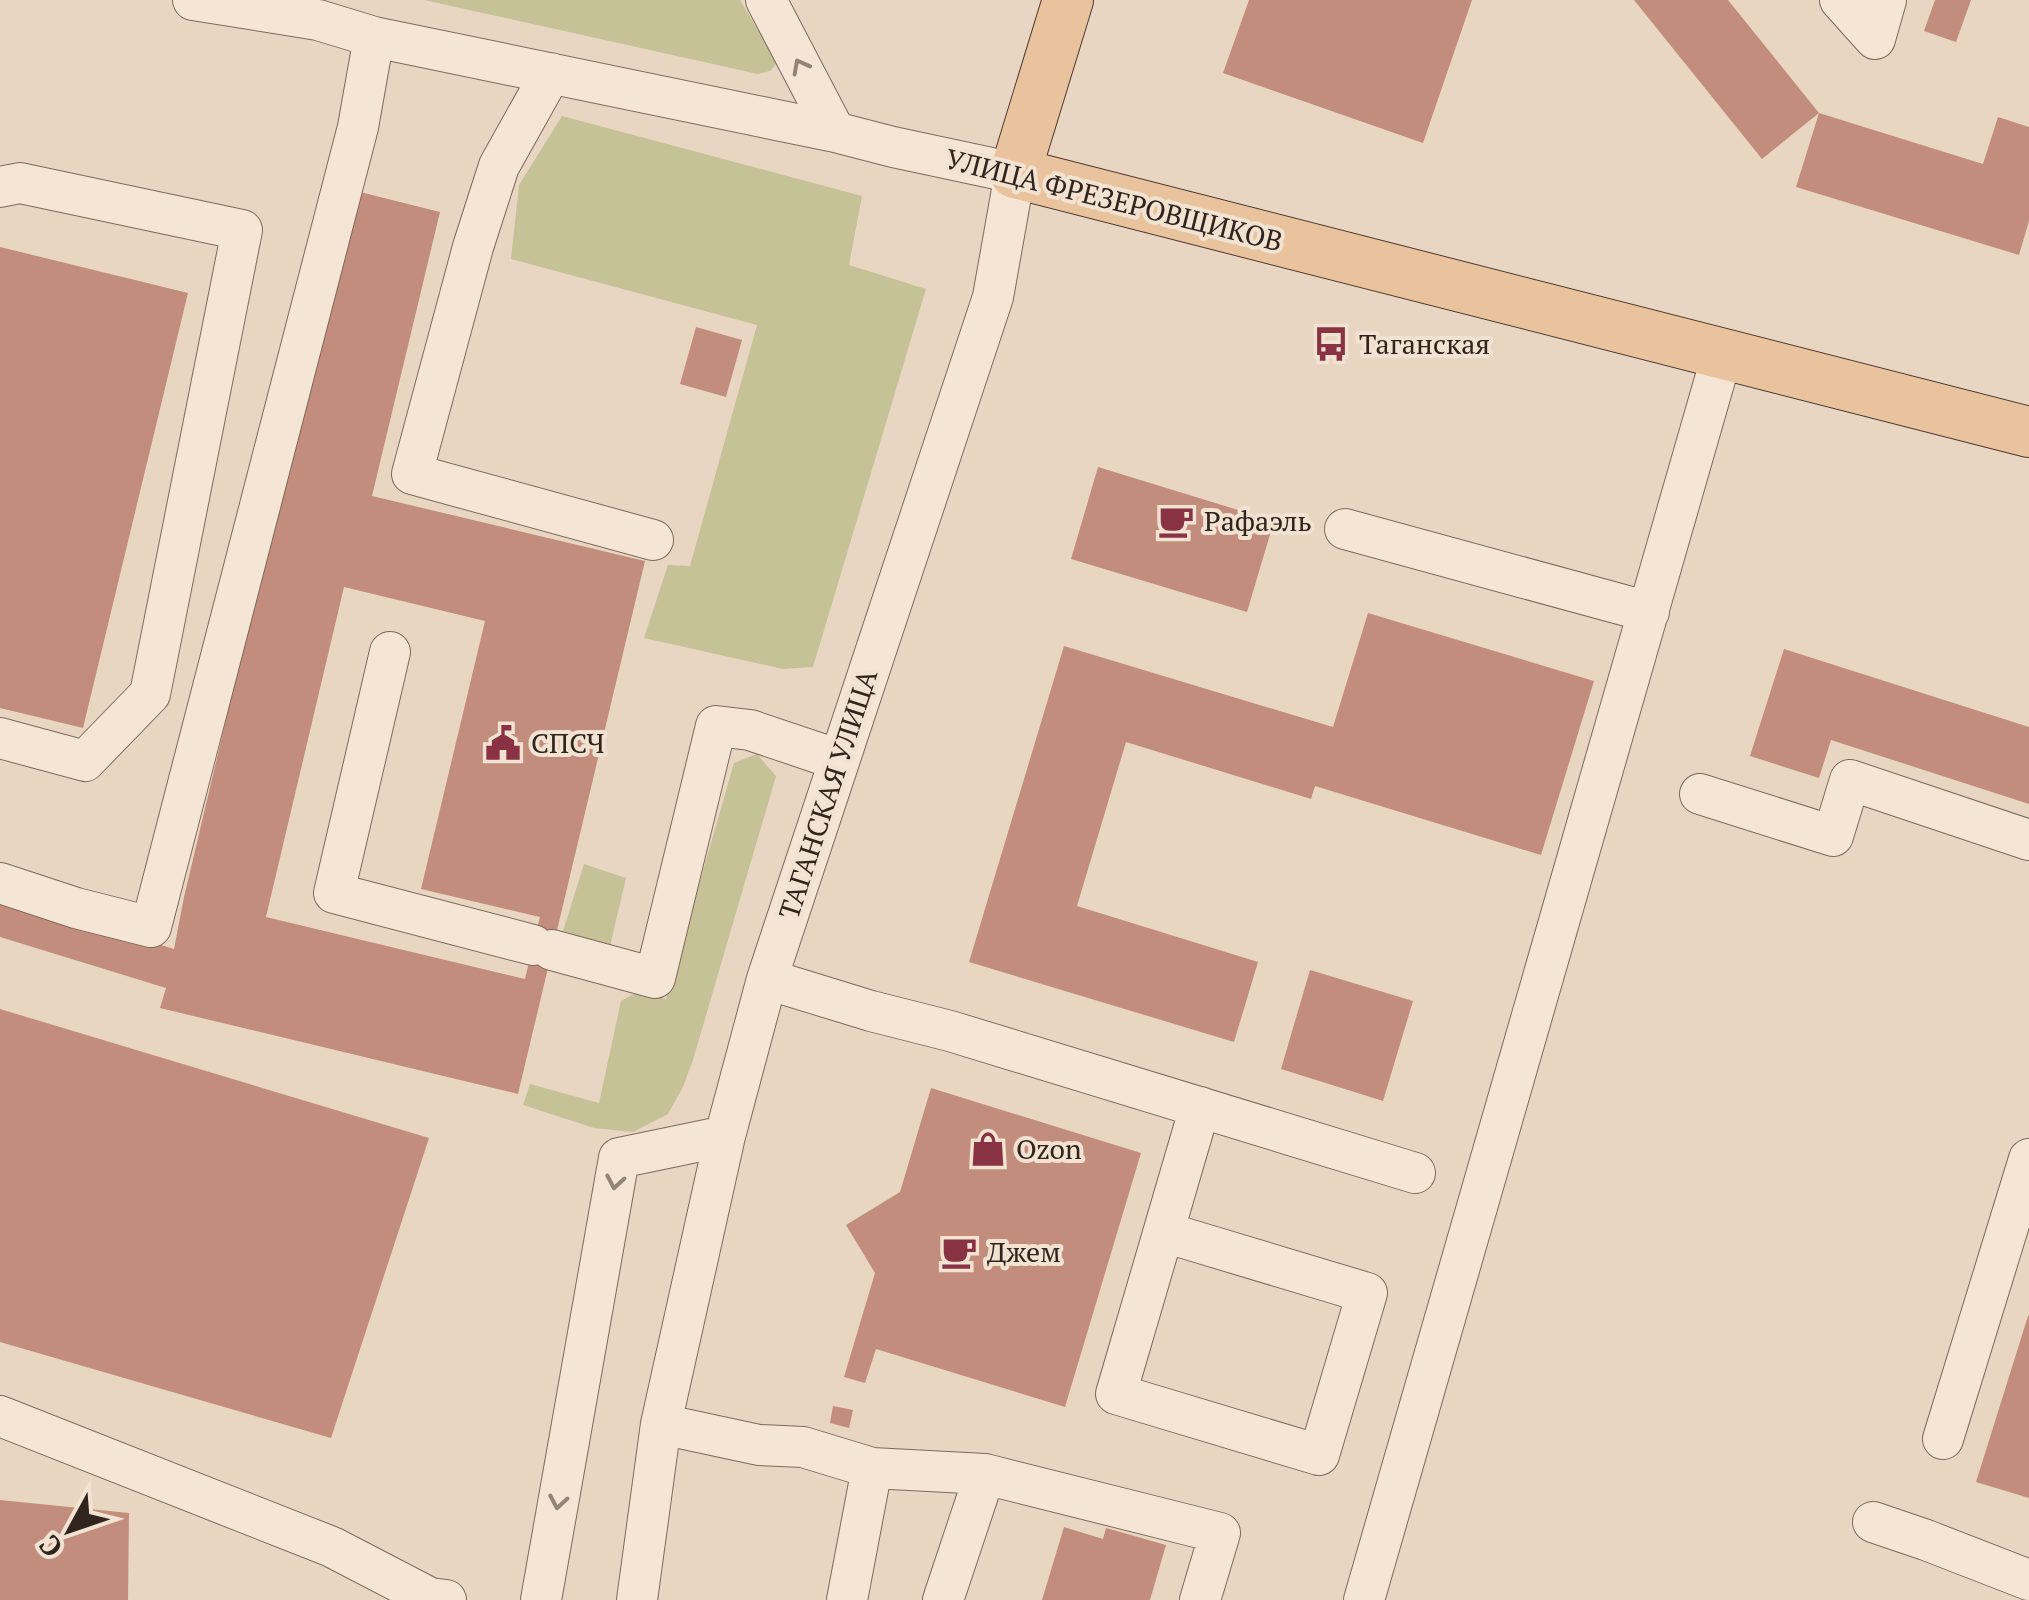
<svg xmlns="http://www.w3.org/2000/svg" width="2029" height="1600" font-family="'PT Serif',serif">
<style>
.green{fill:#c5c298}
.building{fill:#c28d7c;fill-rule:evenodd}
.lines{fill:none;stroke-linecap:round;stroke-linejoin:round}
.minor-casing{stroke:#80685b;stroke-width:42}
.major-casing{stroke:#4e382f;stroke-width:52}
.minor{stroke:#f4e5d4;stroke-width:40}
.major{stroke:#e8c39e;stroke-width:50}
.oneway{stroke:#928479}
.labels{text-anchor:middle;stroke-width:8;stroke-linejoin:round;paint-order:stroke}
.street-label{font-size:28px;fill:#31241e;stroke:#f1e2d1}
.poi-label{font-size:28px;fill:#31241e;stroke:#f1e2d1;text-anchor:start}
</style>
<rect width="100%" height="100%" fill="#e8d6c2"/>
<path class="green" d="M424,0H740L777,63L770,71L758,74Z
M562,116L862,196L849,265L926,289L813,667L783,669L644,638L668,565L690,566L757,325L511,259L519,185Z
M757,754L776,776L693,1060L683,1087L668,1114L633,1132L594,1128L523,1105L530,1084L599,1103L621,1001L637,992L666,999L734,763Z
M584,864L626,878L610,946L563,931Z"/>
<path class="building" d="M1249,0H1472L1423,143L1223,73Z
M1634,0H1728L1819,113L1762,159Z
M1935,0H1971L1956,42L1924,31Z
M1819,113L1983,164L1998,117L2029,127V221L2019,255L1796,187Z
M352,190L440,212L372,496L645,561L518,1094L160,1008L166,988L0,937V895L174,949L184,897ZM344,587L485,621L421,889L540,917L525,979L266,917Z
M0,247L188,293L83,728L0,708Z
M696,327L742,340L726,397L680,384Z
M1098,467L1274,521L1247,612L1071,559Z
M1368,613L1594,681L1541,855L1315,786L1311,799L1126,742L1077,906L1258,962L1234,1042L969,962L1064,646L1333,727Z
M1784,649L2029,727V804L1831,740L1819,778L1750,756Z
M1310,970L1413,1001L1383,1101L1281,1069Z
M0,1009L429,1138L331,1438L0,1342Z
M931,1088L1141,1153L1065,1407L876,1349L865,1383L844,1377L875,1273L846,1225L900,1192Z
M2028,1316H2029V1498L1976,1482Z
M833,1406L853,1410L849,1428L830,1423Z
M0,1500L129,1513L128,1600H0Z
M1064,1527L1103,1539L1106,1528L1166,1545L1150,1600H1042Z"/>
<g class="lines">
<defs>
<path id="minor" d="M193,0L318,20L374,37L835,132L893,147L1015,173L993,297L767,979L725,1136L661,1424L637,1600
M766,0L835,132
M1840,0L1875,39L1886,0
M551,73L499,166L473,247L412,474L653,540
M0,187L20,183L242,230L150,694L85,761L0,738
M1345,529L1649,612
M390,652L334,893L533,945
M1700,794L1833,836L1850,780L2029,840
M0,883L76,908L151,927L358,127L374,37
M552,950L655,978L716,726L750,730L839,760
M767,979L871,1011L950,1031L1415,1173
M1164,1232L1367,1293L1319,1455L1116,1394L1200,1107
M0,1416L332,1547L430,1598L446,1600
M661,1424L759,1445L803,1447L872,1468L985,1474L1220,1533L1200,1600
M1943,1439L2029,1159
M1873,1522L1926,1540L2029,1580
M541,1600L619,1158L725,1136
M847,1600L872,1468
M943,1600L985,1474
M1364,1600L1722,355"/>
<path id="major" d="M1068,0L1015,173L2029,432"/>
</defs>
<use href="#minor" class="minor-casing"/>
<use href="#major" class="major-casing"/>
<use href="#minor" class="minor"/>
<use href="#major" class="major"/>
</g>
<defs><path id="oneway-chevron" d="M-2-3.5L2.5 0L-2 3.5" fill="none" stroke-width="1.6" stroke-linecap="round" stroke-linejoin="round" transform="scale(2.5)"/></defs>
<g class="oneway">
<use href="#oneway-chevron" transform="translate(800 66) rotate(-118)"/>
<use href="#oneway-chevron" transform="translate(615 1182) rotate(100)"/>
<use href="#oneway-chevron" transform="translate(558 1502) rotate(100)"/>
</g>
<defs>
<symbol id="bus-bare" viewBox="-9 -9 18 18"><path d="M-5-6H5V4H4V6H2V4H-2V6H-4V4H-5ZM-3.5-4V0h7V-4ZM-3.5 1.2v1.5H-2V1.2ZM2 1.2v1.5H3.5V1.2Z" fill="#883243" stroke="#f1e2d1" stroke-width="2.5" paint-order="stroke"/></symbol>
<symbol id="cafe-bare" viewBox="-9 -9 18 18"><path d="M-5.5-4.5H6V0H3Q3 3.5 0 3.5H-2.5Q-5.5 3.5-5.5 0ZM3-3.2v2h1.7v-2ZM-6 4.5H4V6H-6Z" fill="#883243" stroke="#f1e2d1" stroke-width="2.5" paint-order="stroke"/></symbol>
<symbol id="civic-bare" viewBox="-9 -9 18 18"><path d="M-.6-6.5H3V-4.5H.6V-3L4-1V1h2V6H-6V1h2V-1L-.6-3ZM-1.2 2.5V6h2.4V2.5Z" fill="#883243" stroke="#f1e2d1" stroke-width="2.5" paint-order="stroke"/></symbol>
<symbol id="shop-bare" viewBox="-9 -9 18 18"><path d="M-5-2.5h2.3a2.7 3.5 0 0 1 5.4 0H5L5.5 6h-11ZM-1.5-2.5h3a1.5 2.3 0 0 0-3 0Z" fill="#883243" stroke="#f1e2d1" stroke-width="2.5" paint-order="stroke"/></symbol>
</defs>
<g fill-rule="evenodd">
<use href="#bus-bare" x="1306" y="319" width="50" height="50"/>
<use href="#cafe-bare" x="1151" y="496" width="50" height="50"/>
<use href="#civic-bare" x="478" y="718" width="50" height="50"/>
<use href="#shop-bare" x="963" y="1124" width="50" height="50"/>
<use href="#cafe-bare" x="934" y="1227" width="50" height="50"/>
</g>
<g class="labels">
<g class="street-label">
<text transform="translate(1114 200) rotate(14)" y="10">УЛИЦА ФРЕЗЕРОВЩИКОВ</text>
<text transform="translate(828 794) rotate(-72)" y="10">ТАГАНСКАЯ УЛИЦА</text>
</g>
<g class="poi-label">
<text x="1359" y="354">Таганская</text>
<text x="1204" y="531">Рафаэль</text>
<text x="531" y="753">СПСЧ</text>
<text x="1016" y="1159">Ozon</text>
<text x="987" y="1262">Джем</text>
</g>
</g>
<g transform="translate(70 1530) rotate(230)" stroke="#f1e2d1" stroke-width="8" paint-order="stroke">
<path d="M0-8L18 38L0 25L-18 38Z" fill="#31241e"/>
<text y="-15" font-size="28" font-weight="bold" text-anchor="middle" fill="#31241e">С</text>
</g>
</svg>
